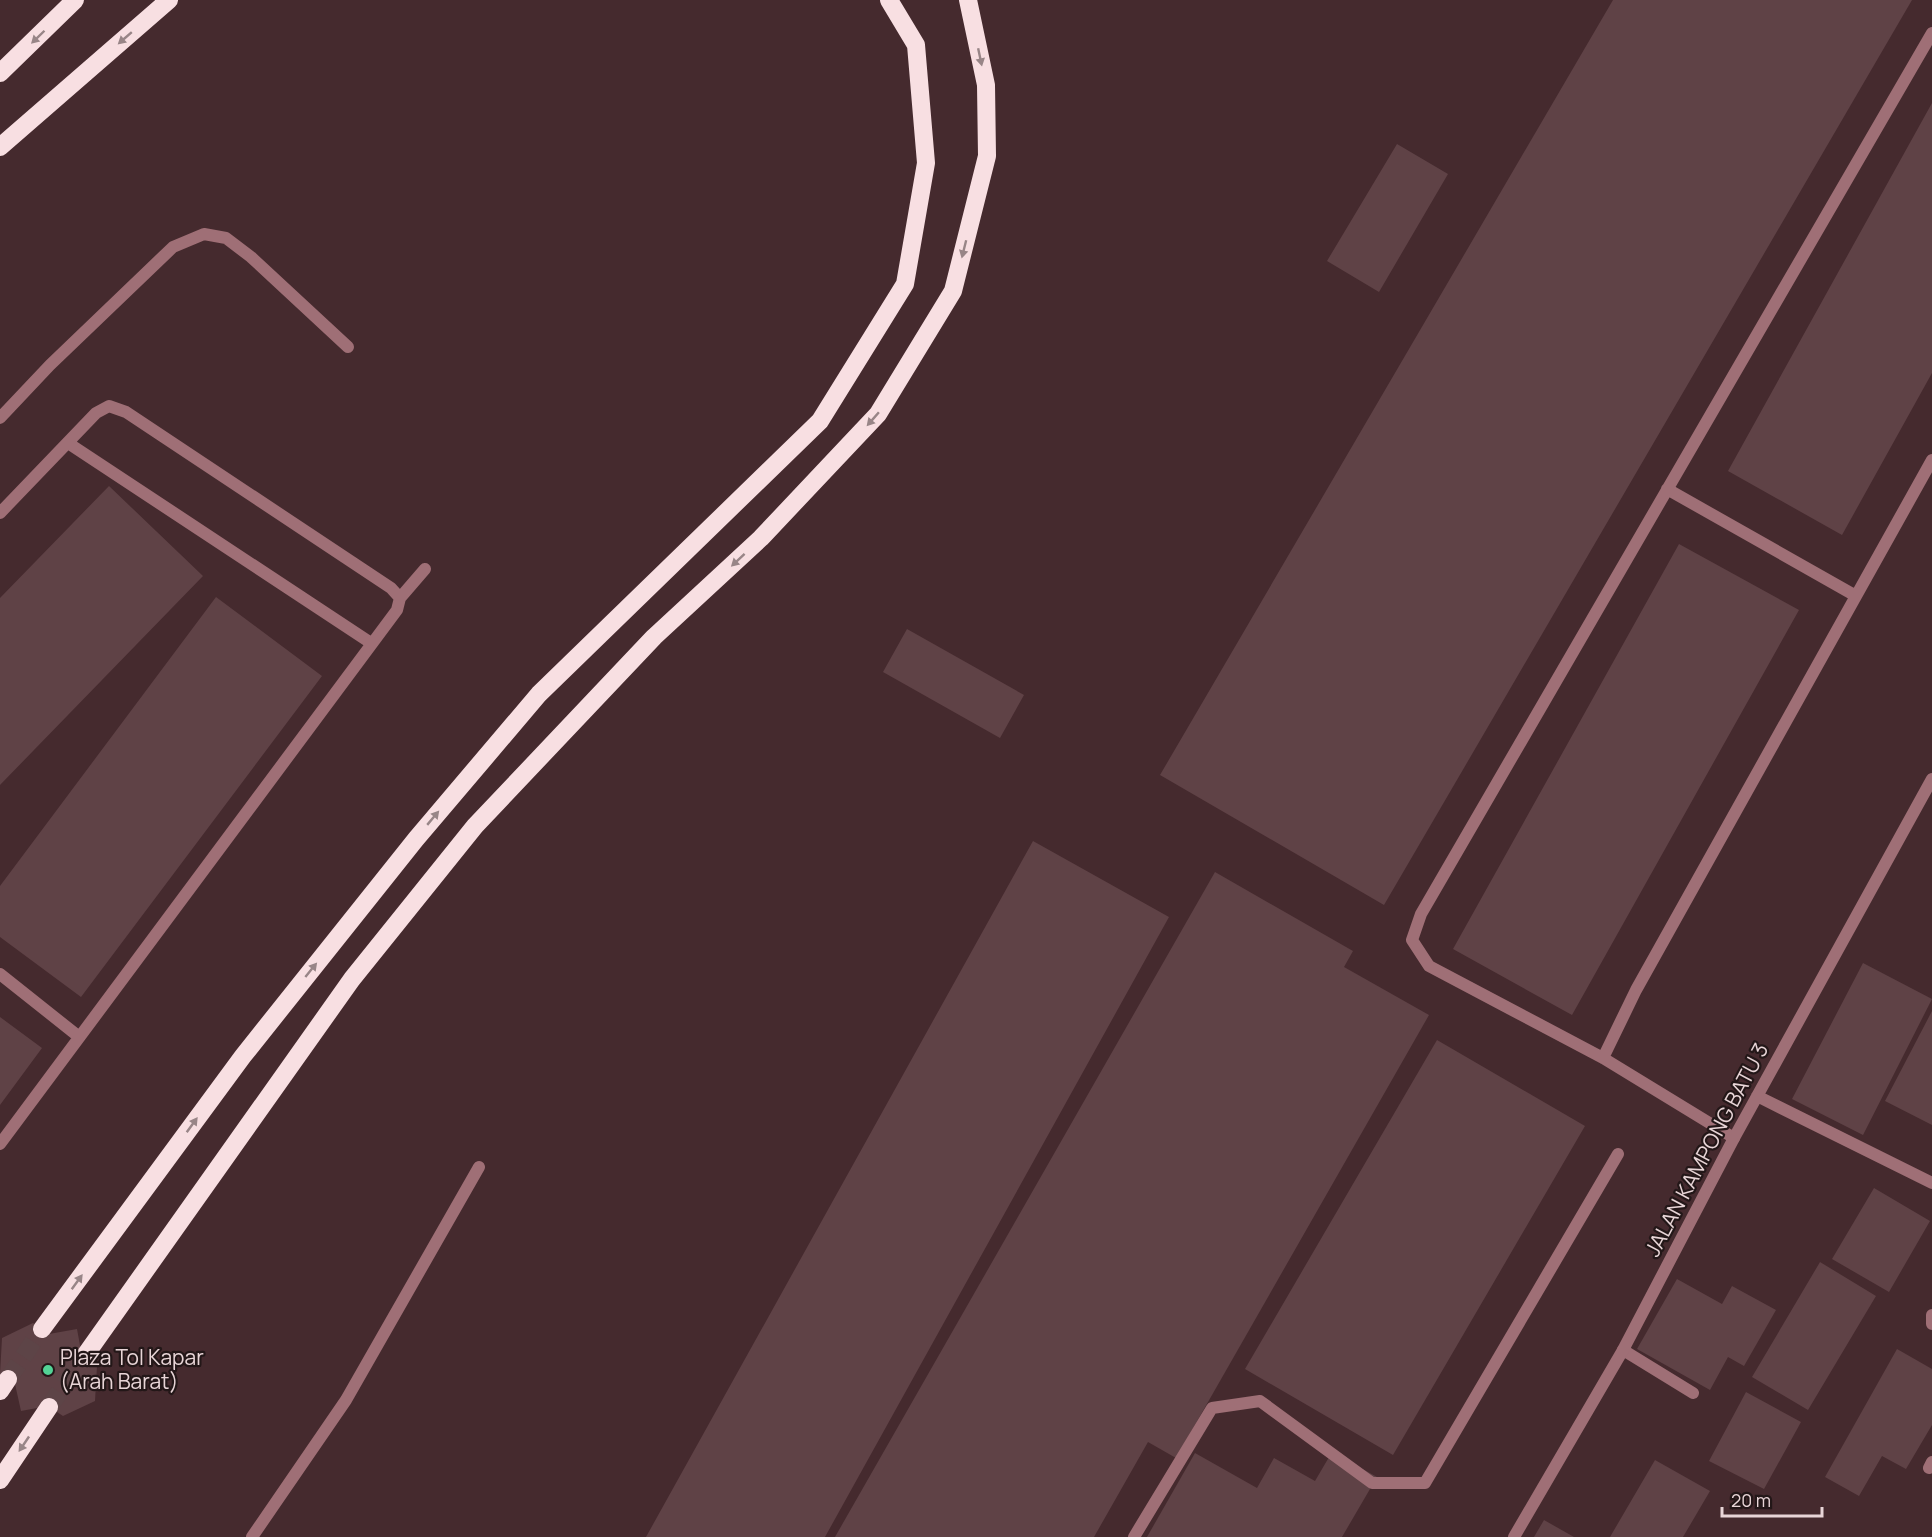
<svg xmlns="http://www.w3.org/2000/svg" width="1932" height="1537" font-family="Manrope,sans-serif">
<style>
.building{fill:#5f4246}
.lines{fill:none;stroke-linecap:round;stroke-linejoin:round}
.motorway-tunnel{stroke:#5d4447;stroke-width:18;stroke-dasharray:18 9;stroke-linecap:butt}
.service{stroke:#9f6f76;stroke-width:12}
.minor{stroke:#9f6f76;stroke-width:12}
.motorway{stroke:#f8dfe2;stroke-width:18}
.oneway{fill:#988587}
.poi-dot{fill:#53d396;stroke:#231718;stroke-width:2}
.labels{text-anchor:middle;stroke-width:4.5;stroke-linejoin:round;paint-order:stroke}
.street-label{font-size:21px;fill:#e8d5d7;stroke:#231718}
.poi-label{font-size:21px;fill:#e8d5d7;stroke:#231718;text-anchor:start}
</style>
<rect width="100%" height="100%" fill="#452a2e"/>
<path class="building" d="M1613,0H1912L1384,905L1160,775Z
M1932,103V373L1842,535L1728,471Z
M1397,144L1448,174L1379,292L1327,261Z
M109,486L203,576L0,785V598Z
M1679,544L1799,610L1572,1015L1453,949Z
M216,597L322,676L81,997L0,937V886Z
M907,629L1024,695L1000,738L883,672Z
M1033,841L1169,917L825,1537H646Z
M1215,872L1353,951L1344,967L1429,1015L1176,1458L1148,1442L1094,1537H835Z
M1863,963L1932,999L1863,1135L1792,1099Z
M1932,1011V1125L1885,1101Z
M0,1017L42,1048L0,1105Z
M1437,1040L1585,1126L1393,1455L1245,1369Z
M1874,1188L1930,1221L1889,1292L1832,1259Z
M1820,1262L1876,1296L1808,1410L1752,1377Z
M1677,1279L1722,1304L1732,1286L1776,1310L1744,1366L1728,1357L1710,1390L1637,1349Z
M33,1323L49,1334L77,1329L82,1356L97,1366L95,1401L63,1416L48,1406L21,1411L15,1384L0,1374L2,1338Z
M1897,1349L1932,1369V1425L1906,1469L1882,1456L1859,1496L1825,1477Z
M1746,1392L1801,1422L1764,1489L1709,1461Z
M1332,1452L1377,1477L1342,1537H1147L1195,1453L1257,1488L1274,1458L1315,1481Z
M1655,1460L1710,1491L1683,1537H1610Z
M1544,1520L1574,1537H1534Z"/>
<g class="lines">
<path class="motorway-tunnel" d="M8,1379L42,1329
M49,1407L84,1357"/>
<path class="service" d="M0,418L50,365L173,247L204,234L226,238L251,257L348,347
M68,443L371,643
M1667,489L1856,596
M0,513L96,413L109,406L126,412L391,588L400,598
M0,974L78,1036
M1603,1058L1636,990L1932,460
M1734,1138L1603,1058L1429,966L1412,940L1421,914L1932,33
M0,1144L397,610L400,598L425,569
M1932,1315V1324
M1623,1350L1693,1393
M1929,1468L1932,1462
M252,1537L346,1400L479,1167
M1134,1537L1212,1408L1260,1401L1372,1483H1425L1618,1154"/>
<path class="minor" d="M1757,1096L1932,1183
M1514,1537L1623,1350L1734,1138L1932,779"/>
<path class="motorway" d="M0,73L75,0
M0,147L169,0
M42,1329L243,1056L416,839L539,694L820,421L905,284L926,163L916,45L889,0
M84,1357L352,979L475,826L654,637L761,538L878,414L953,291L987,156L986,85L968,0
M0,1391L8,1379
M0,1480L49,1407"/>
</g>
<defs><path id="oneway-solid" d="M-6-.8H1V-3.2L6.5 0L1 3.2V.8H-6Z" transform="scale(1.5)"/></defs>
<g class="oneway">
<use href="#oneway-solid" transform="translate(38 37) rotate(136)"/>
<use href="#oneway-solid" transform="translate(125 38) rotate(139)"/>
<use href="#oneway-solid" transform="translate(980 57) rotate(78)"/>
<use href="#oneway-solid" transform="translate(964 249) rotate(104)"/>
<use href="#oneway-solid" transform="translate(873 419) rotate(131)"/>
<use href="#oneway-solid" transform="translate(738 560) rotate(137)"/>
<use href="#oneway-solid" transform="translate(433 818) rotate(-50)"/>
<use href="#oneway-solid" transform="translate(311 970) rotate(-51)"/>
<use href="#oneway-solid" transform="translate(192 1125) rotate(-54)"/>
<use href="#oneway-solid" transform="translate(77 1282) rotate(-54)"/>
<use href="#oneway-solid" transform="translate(24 1444) rotate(124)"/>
</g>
<circle class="poi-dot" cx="48" cy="1370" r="6"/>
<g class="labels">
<g class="street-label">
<text transform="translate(1707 1150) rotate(-62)" y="7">JALAN KAMPONG BATU 3</text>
</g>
<g class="poi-label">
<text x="60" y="1365">Plaza Tol Kapar<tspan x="60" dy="24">(Arah Barat)</tspan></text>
</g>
</g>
<path d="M1722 1507v9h100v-9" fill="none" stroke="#e8d5d7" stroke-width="3"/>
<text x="1731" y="1507" font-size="18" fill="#e8d5d7" stroke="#231718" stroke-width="4.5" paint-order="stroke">20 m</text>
</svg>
